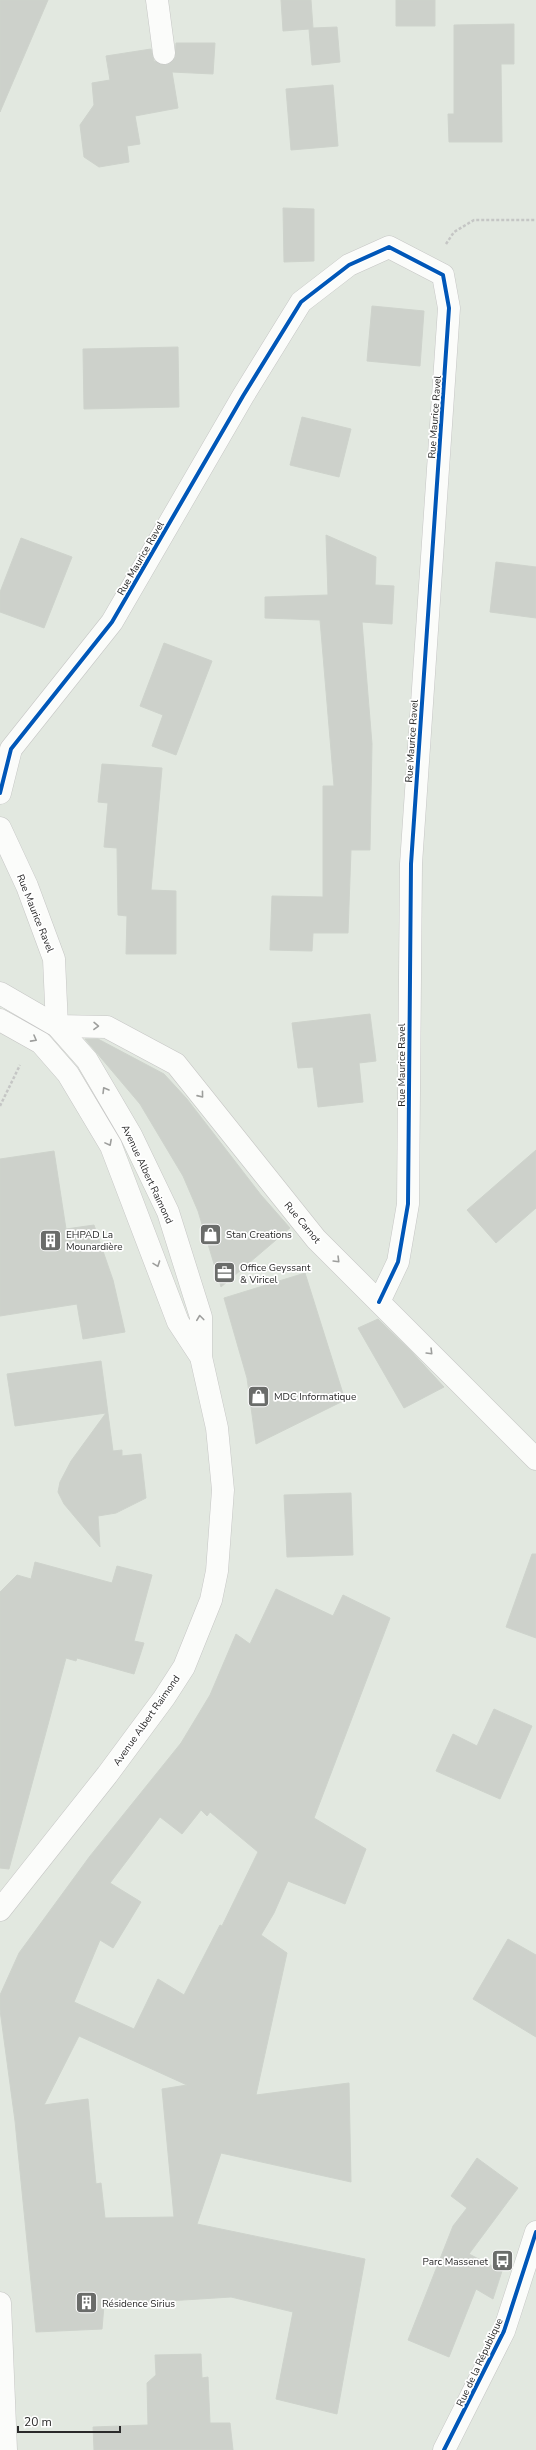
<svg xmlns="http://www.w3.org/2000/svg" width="536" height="2450" font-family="'Nunito Sans',sans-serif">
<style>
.building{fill:#cdd1cb;stroke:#ced3cc;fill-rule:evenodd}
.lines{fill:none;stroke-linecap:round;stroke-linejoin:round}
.street-casing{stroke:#c6c6c5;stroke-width:23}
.secondary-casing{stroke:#c6c6c5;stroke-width:23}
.path{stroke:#c5c6c5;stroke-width:2.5;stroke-dasharray:3 2;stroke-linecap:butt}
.street{stroke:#fbfcfa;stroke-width:22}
.secondary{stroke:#fbfcfa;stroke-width:22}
.cycleway-casing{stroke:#fff;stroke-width:6}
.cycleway{stroke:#0057b8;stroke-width:4}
.oneway{stroke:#9d9e9c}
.labels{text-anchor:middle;stroke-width:3.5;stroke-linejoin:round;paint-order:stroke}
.street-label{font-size:10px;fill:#2a2a2a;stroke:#fff}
.poi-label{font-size:10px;fill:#2a2a2a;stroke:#fff;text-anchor:start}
</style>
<rect width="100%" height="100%" fill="#e2e8e0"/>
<path class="building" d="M0,0H48L0,112Z
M281,0H311L313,28L337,27L340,62L312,65L309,29L283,31Z
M396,0H435V26H396Z
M514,24V64H501L502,142H449L448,114H454V25Z
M176,43H215L213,74L172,72L178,108L135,116L140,144L127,146L129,162L99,167L84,157L80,125L94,105L92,83L110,80L106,56L151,49L154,61L166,65L175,58Z
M333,85L338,146L291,150L286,89Z
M283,208L314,209V261L284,262Z
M372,306L424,311L420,366L367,361Z
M178,347L179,407L84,409L83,349Z
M302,417L351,429L339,477L290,465Z
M326,535L376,557L375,585L394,586L392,624L362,622L372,744L370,850H351L348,933H313L312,951L270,950L272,896L323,897V786H334L320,620L265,618V597L328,595Z
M21,538L72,557L44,628L0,612V592Z
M496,562L536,567V618L490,612Z
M164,643L212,661L176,755L152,746L163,715L140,706Z
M102,764L162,768L151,890L176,891V954H126L127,916L118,915L117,848L104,847L108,803L98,802Z
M370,1014L376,1061L359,1063L363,1102L318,1107L313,1067L298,1068L292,1023Z
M85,1039H98L164,1074L187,1099L261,1195L290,1228L221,1287L198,1211L183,1176L140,1104Z
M536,1150V1208L496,1243L467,1210Z
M54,1151L66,1229L94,1225L113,1280L125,1332L83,1339L77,1304L0,1316V1159Z
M305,1273L345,1400L256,1444L247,1378L224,1298Z
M378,1319L411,1351L444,1387L404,1408L358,1328Z
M101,1361L113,1451L122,1450V1456L141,1454L146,1498L116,1513L98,1516L100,1547L64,1504L58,1492L60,1482L71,1461L106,1413L15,1426L7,1374Z
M351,1493L353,1555L287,1557L284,1495Z
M532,1554H536V1638L506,1627Z
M35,1562L112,1583L117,1566L152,1575L134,1641L144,1643L134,1674L77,1658L76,1661L66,1658L9,1869L0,1868V1592L17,1575L31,1579Z
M276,1589L333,1616L343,1595L390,1618L314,1818L366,1849L345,1904L288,1881L274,1913L261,1935L287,1953L256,2095L349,2083L351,2182L221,2153L197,2224L365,2259L337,2414L276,2399L293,2312L231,2297L104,2305L102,2329L36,2332L15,2121L0,2010V1995L19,1953L90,1856L181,1743L210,1695L236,1634L250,1644ZM201,1810L207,1816L210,1812L258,1852L222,1926L220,1925L184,1995L158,1979L134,2029L74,2002L100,1940L113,1948L141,1902L110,1883L160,1817L182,1834ZM79,2036L187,2085L162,2089L174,2217L105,2218L101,2183L96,2184L88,2099L44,2105Z
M494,1709L532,1726L500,1799L436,1771L453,1734L477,1746Z
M508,1939L536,1955V2037L473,1999Z
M477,2158L518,2188L469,2254L502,2271L493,2299L476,2289L449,2357L408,2340L453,2226L467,2208L451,2196Z
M201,2354L202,2378L208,2377L210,2423H230L233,2450H94L93,2427L148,2425L147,2383L156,2375L155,2355Z"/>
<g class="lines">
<defs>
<path id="street" d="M157,0L164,53
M0,793L11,749L112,622L243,396L301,302L349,265L389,247L443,275L449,308L411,864L408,1204L398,1262L379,1302
M0,828L27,886L54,959L57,1026L107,1027L176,1064L316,1239L536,1459
M444,2450L504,2331L536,2232"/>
<path id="secondary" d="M0,993L57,1026L87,1060L131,1135L168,1212L201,1317V1357L217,1428L223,1490L217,1571L211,1600L184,1667L164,1698L107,1775L0,1910
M0,1020L41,1043L68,1074L111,1146L178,1322L201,1357
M0,2303L6,2450"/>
</defs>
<use href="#street" class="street-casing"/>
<use href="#secondary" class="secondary-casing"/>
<path class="path" d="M446,244L454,232L474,220H536
M0,1106L20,1065"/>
<use href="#street" class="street"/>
<use href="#secondary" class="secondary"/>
<defs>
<path id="cycleway" d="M0,793L11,749L112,622L243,396L301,302L349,265L389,247L443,275L449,308L411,864L408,1204L398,1262L379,1302
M444,2450L504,2331L536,2232"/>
</defs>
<use href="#cycleway" class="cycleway-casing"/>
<use href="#cycleway" class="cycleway"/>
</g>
<defs><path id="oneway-chevron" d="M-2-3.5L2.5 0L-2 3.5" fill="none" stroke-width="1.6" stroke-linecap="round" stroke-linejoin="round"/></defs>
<g class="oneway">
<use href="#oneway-chevron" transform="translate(96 1026) rotate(1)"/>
<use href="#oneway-chevron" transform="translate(34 1039) rotate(29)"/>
<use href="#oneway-chevron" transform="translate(105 1090) rotate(-121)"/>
<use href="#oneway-chevron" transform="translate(201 1095) rotate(51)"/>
<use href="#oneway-chevron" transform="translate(109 1143) rotate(62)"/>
<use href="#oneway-chevron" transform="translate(337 1260) rotate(45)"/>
<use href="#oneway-chevron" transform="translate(157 1264) rotate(70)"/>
<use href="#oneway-chevron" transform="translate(200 1318) rotate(-97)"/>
<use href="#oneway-chevron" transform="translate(430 1352) rotate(45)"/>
</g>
<defs>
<symbol id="shop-square" viewBox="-11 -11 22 22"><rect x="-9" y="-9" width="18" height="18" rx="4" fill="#6a6c6a" stroke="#fff"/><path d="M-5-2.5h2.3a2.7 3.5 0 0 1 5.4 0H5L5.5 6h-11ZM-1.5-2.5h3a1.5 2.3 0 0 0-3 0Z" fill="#fff"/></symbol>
<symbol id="building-square" viewBox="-11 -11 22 22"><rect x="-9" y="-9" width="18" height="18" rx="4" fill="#6a6c6a" stroke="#fff"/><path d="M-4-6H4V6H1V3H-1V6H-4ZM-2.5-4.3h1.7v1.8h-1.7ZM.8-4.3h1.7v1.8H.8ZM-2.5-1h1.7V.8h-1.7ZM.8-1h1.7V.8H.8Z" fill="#fff"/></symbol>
<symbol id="office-square" viewBox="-11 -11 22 22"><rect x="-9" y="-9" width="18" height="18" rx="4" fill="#6a6c6a" stroke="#fff"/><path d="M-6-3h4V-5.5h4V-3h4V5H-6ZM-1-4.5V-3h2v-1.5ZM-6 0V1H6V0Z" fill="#fff"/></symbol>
<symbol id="bus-square" viewBox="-11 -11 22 22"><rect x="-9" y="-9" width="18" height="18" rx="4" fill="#6a6c6a" stroke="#fff"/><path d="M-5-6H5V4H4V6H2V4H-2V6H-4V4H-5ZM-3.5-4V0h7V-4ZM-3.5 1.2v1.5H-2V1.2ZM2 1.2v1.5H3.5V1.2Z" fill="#fff"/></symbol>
</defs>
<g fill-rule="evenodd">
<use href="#shop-square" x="198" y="1222" width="25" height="25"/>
<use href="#building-square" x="38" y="1228" width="25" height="25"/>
<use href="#office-square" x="212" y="1260" width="25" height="25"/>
<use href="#shop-square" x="246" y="1384" width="25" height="25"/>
<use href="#bus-square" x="490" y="2248" width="25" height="25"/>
<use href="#building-square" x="74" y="2290" width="25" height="25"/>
</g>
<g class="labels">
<g class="street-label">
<text transform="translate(434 417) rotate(-86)" y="4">Rue Maurice Ravel</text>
<text transform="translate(140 558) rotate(-60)" y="4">Rue Maurice Ravel</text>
<text transform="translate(411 741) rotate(-86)" y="4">Rue Maurice Ravel</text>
<text transform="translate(36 913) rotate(68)" y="4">Rue Maurice Ravel</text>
<text transform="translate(401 1065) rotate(-90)" y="4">Rue Maurice Ravel</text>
<text transform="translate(148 1174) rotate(65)" y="4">Avenue Albert Raimond</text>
<text transform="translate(303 1222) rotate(50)" y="4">Rue Carnot</text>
<text transform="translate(146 1720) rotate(-55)" y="4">Avenue Albert Raimond</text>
<text transform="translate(479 2362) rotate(-65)" y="4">Rue de la République</text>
</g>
<g class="poi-label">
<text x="66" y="1238">EHPAD La<tspan x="66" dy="12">Mounardière</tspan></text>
<text x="226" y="1238">Stan Creations</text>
<text x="240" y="1271">Office Geyssant<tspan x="240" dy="12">&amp; Viricel</tspan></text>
<text x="274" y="1400">MDC Informatique</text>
<text x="488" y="2265" text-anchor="end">Parc Massenet</text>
<text x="102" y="2307">Résidence Sirius</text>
</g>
</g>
<path d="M18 2426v6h102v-6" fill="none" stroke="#2a2a2a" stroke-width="2"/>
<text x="24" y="2426" font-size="12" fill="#2a2a2a" stroke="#ffffff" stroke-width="3" paint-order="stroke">20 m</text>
</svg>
